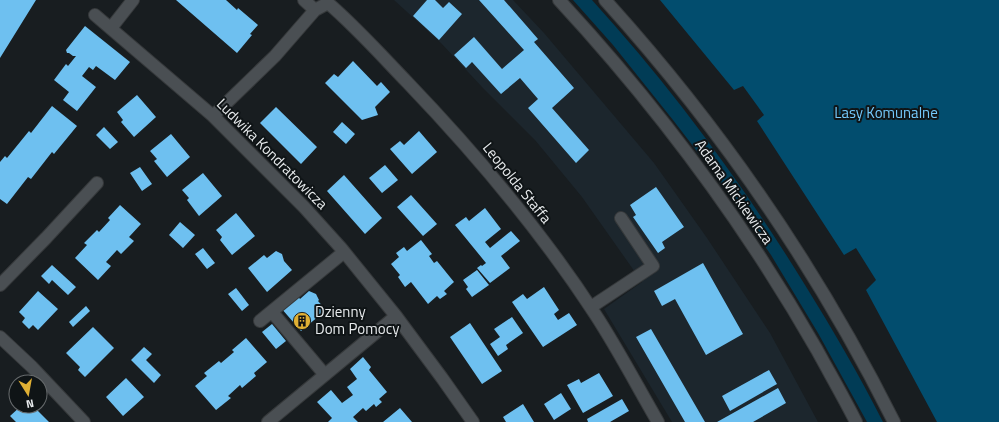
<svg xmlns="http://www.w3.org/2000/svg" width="999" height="422" font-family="'Titillium Web',sans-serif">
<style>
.built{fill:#1c262d}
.green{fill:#013c56}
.forest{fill:#024d6e}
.building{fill:#6ec0f0}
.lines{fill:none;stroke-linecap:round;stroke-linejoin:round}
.minor-casing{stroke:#36393b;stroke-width:14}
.minor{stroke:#4a4f53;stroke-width:12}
.labels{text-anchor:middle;stroke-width:4;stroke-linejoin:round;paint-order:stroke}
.park-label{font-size:15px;fill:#74c9fb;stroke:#0f1416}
.street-label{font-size:15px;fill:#e8ebed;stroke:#0f1416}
.poi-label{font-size:15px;fill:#e8ebed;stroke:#0f1416;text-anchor:start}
</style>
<rect width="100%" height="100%" fill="#181d20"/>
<path class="built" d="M394,0H513L544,33L654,163L707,238L770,333L818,422H672L604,309L642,282L582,197L535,140L483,88L441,43Z"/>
<path class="green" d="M573,0H592C672,88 743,184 805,285C833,330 859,375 883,422H867L818,333L771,255L723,185L673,120L613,45Z"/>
<path class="forest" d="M660,0H999V422H937L866,290L876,280L856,248L844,255L757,121L764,115L743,86L734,90Z"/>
<path class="building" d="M0,0H36L0,58Z
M176,0H226L237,10L238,8L258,25L250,34L252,35L237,53Z
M427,0H435L443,8L449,2L462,14L439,40L413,16Z
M479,0H504L538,39L534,42L574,88L552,108L589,150L576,163L528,108L538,99L520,78L501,94L472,62L466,68L454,55L474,37L502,69L524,50Z
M85,26L130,62L115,80L96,66L93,70L89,67L82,76L96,87L77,111L63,100L69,92L54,80L66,64L68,66L76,56H73L69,53H67L66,50Z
M353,61L377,86L381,82L390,92L375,107L378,115L362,120L325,83L334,74L338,77Z
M137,95L156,117L134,137L121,122L123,120L117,112Z
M52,106L77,126L54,154L52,152L31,179L28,177L7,204L0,199V162L5,156L7,158L29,131L31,133Z
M276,107L317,147L301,164L260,123Z
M342,122L355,134L346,144L333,132Z
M104,127L118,142L110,149L96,135Z
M419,131L437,152L412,174L390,149L400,141L404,145Z
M171,134L190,157L167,177L154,161L157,159L150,151Z
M385,165L398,180L382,193L369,178Z
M140,167L152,184L142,191L130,173Z
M203,173L222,196L199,216L187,200L189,198L182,190Z
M344,175L382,218L365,234L327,191Z
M656,187L684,227L662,242L665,248L658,253L633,217L636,215L630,205Z
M411,195L437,224L423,236L397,207Z
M120,205L141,224L129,237L134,241L121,254L117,250L106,262L111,266L98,280L75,258L87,245L84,243L97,230L99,232L110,220L108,218Z
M485,208L501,229L485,242L490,248L511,231L520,241L501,256L510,268L490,283L477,268L481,265L482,266L486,263L455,225L466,217L469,221Z
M236,213L255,236L232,255L220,240L222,237L216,230Z
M180,222L195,235L183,248L169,235Z
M421,240L432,254L429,256L434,263L437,261L454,282L444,291L447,294L440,299L437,296L428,304L411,282L405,287L398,277L400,275L391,264L399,257L396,253L404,247L407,251Z
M203,248L215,263L207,269L195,254Z
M276,251L282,254L284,261L292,270L267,292L248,268L264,255L267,258Z
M703,263L743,334L706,355L675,299L662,306L654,291Z
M52,265L76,287L68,295L52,280L49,284L41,276Z
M477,270L489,285L472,297L466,289L468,287L463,280Z
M544,287L559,310L554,314L558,320L569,313L577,325L543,347L512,302L523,294L527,299Z
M236,288L249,305L242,311L228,294Z
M38,291L58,309L38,330L33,325L29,329L22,322L25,318L19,312Z
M309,291L316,294L319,300L318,301L326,310L301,331L281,308L297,295L300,299Z
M86,306L90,311L73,327L69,322Z
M512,317L523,333L506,345L508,349L498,356L490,344L500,337L494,329Z
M470,323L502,371L482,384L450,337Z
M272,324L286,341L276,349L262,332Z
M93,327L114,348L85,377L78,370L80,367L66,353Z
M651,329L705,422H685L636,337Z
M246,338L267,362L254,373L256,376L242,388L240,385L228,396L231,398L216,410L195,386L207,376L204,373L219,361L221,363L234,352L232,350Z
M144,347L152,354L146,360L161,375L154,383L131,360Z
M363,357L371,367L369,370L387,392L379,399L382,402L376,407L374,404L366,411L363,408L353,417L358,422H328L332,418L317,402L331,390L342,403L353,395L347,387L357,379L350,369Z
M769,370L777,384L730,411L722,396Z
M599,373L613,396L583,413L567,385L579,379L581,383Z
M126,378L144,397L123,416L106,397Z
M778,388L786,403L753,422H717Z
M561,393L571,409L554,420L544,404Z
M622,399L629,411L610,422H588L587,419Z
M523,404L534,422H506L503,417Z
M21,406H33L49,422H16L10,416Z
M400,408L412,422H383Z"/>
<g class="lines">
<defs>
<path id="minor" d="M304,0L315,10
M559,0C658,107 745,224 817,350C830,374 844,398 856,422
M605,0C719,126 818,270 894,422
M95,15L213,116L304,207L341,248L396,316L442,378L473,422
M111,28L133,0
M213,116L275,56L315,10L328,3C356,27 381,55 407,82C476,154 541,231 595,314C618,349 637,386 658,422
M0,285L46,238L97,183
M591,307L653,266L621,218
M272,312L325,375
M260,321L344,252
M0,337L32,367L84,422
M268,422L396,316"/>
</defs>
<use href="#minor" class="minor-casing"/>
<use href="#minor" class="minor"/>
</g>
<defs>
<symbol id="building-disc" viewBox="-11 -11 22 22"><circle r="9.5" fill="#e0b034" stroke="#0f1416"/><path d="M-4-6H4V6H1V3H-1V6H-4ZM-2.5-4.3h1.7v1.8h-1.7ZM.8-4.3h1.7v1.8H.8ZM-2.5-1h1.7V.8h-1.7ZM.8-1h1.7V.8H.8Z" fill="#111"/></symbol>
</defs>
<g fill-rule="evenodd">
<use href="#building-disc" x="292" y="311" width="20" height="20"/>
</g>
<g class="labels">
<g class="park-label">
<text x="886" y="118">Lasy Komunalne</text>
</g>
<g class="street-label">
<text transform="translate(272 154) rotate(45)" y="5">Ludwika Kondratowicza</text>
<text transform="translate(517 183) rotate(51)" y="5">Leopolda Staffa</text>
<text transform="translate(734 192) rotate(55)" y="5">Adama Mickiewicza</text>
</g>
<g class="poi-label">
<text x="315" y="317">Dzienny<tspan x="315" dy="17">Dom Pomocy</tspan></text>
</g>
</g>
<g transform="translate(28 394) rotate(169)"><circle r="19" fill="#0f1416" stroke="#666a6c"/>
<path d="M0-3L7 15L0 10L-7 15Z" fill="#e0b034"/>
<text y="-6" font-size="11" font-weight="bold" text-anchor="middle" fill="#e8ebed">N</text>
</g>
</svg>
